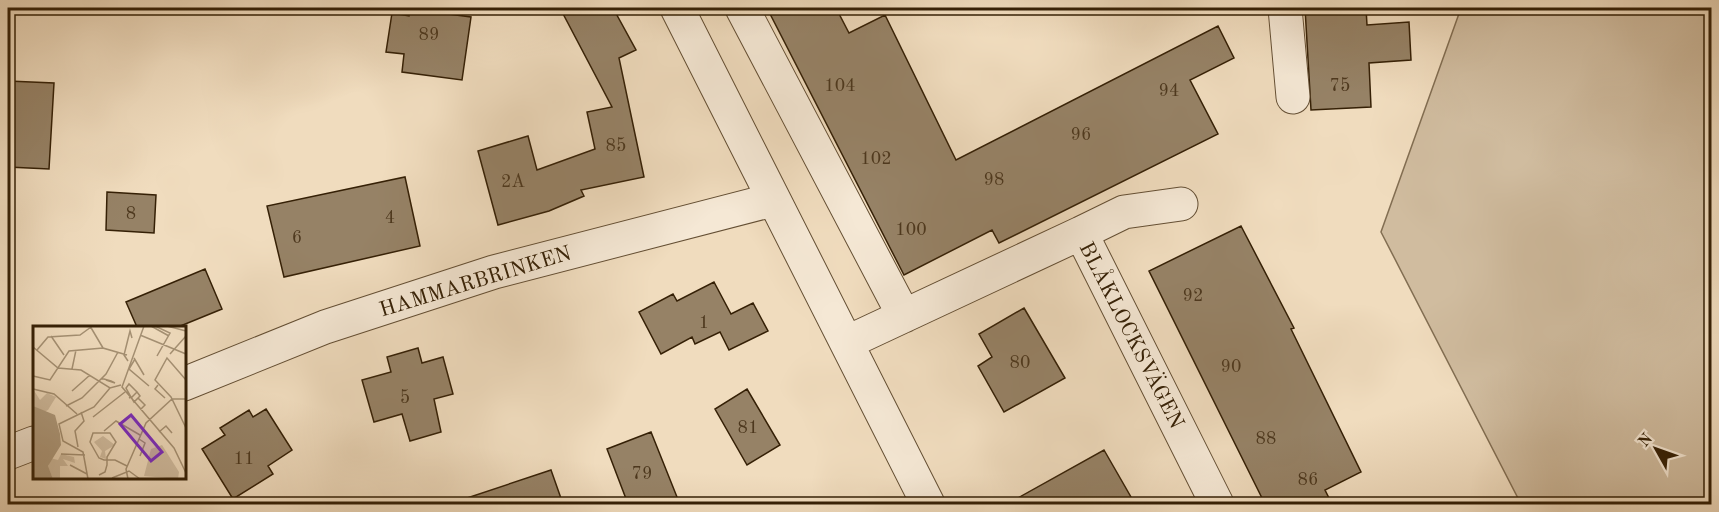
<svg xmlns="http://www.w3.org/2000/svg" width="1719" height="512" font-family="'Old Standard TT',serif">
<style>
.green{fill:#d0bc9f;stroke:#826e52;stroke-width:1.5}
.building{fill:#968266;stroke:#352006;stroke-width:1.5}
.lines{fill:none;stroke-linecap:round;stroke-linejoin:round}
.minor-casing{stroke:#644f34;stroke-width:35}
.minor{stroke:#f5e8d5;stroke-width:33}
.labels{text-anchor:middle;stroke-width:4.5;stroke-linejoin:round;paint-order:stroke}
.number-label{font-size:18px;fill:#4d381e}
.street-label{font-size:21px;fill:#352006;stroke:#f5e8d5}
.inset-road{fill:none;stroke:#a59174;stroke-width:1.5}
.view{fill:#7b2cbf;fill-opacity:0.15;stroke:#7b2cbf;stroke-width:3}
.inset-edge{fill:none;stroke:#352006;stroke-width:3}
</style>
<rect width="100%" height="100%" fill="#f0dcbe"/>
<filter id="stains"><feTurbulence type="fractalNoise" baseFrequency=".00333" numOctaves="4"/><feColorMatrix values="0 0 0 0 .2 0 0 0 0 .09 0 0 0 0 .02 0 0 0 .5 -.17"/></filter>
<radialGradient id="worn" r=".72"><stop offset=".6" stop-color="#630" stop-opacity="0"/><stop offset="1" stop-color="#630" stop-opacity=".3"/></radialGradient>
<path class="green" d="M1461,8H1711V504H1521L1381,232Z"/>
<path class="building" d="M560,8H613L636,50L619,58L644,177L581,190L584,196L549,211L498,225L478,151L528,136L537,170L595,149L587,112L612,107Z
M767,8H836L849,33L885,15L956,160L1218,26L1234,58L1190,80L1218,134L999,243L992,230L904,275Z
M1305,8H1366L1367,25L1409,22L1411,60L1369,63L1371,107L1311,110Z
M410,9L471,17L462,80L402,72L404,54L386,52L392,13L409,16Z
M8,81L54,83L49,169L8,167Z
M405,177L420,246L284,277L267,206Z
M107,192L156,195L154,233L106,230Z
M1241,226L1294,328L1291,329L1361,472L1325,490L1332,504H1265L1149,271Z
M205,269L222,309L178,327H137L126,302Z
M714,282L731,314L753,303L768,331L729,350L720,332L695,344L692,337L661,354L639,312L673,294L677,301Z
M1024,308L1065,378L1004,412L978,366L992,357L979,334Z
M418,348L422,363L443,357L453,394L434,399L441,432L410,441L402,414L374,422L362,380L391,372L387,357Z
M747,389L780,445L747,465L715,409Z
M266,409L292,450L268,466L273,474L233,499L202,449L225,435L220,428L249,410L253,417Z
M651,432L677,497L658,504H628L607,449Z
M1104,450L1135,504H1007Z
M551,470L563,504H465L464,499Z"/>
<g class="lines">
<defs>
<path id="minor" d="M677,8L928,504
M742,8L904,316
M1285,8L1293,97
M1081,233L1124,212L1181,204
M848,342L1081,233L1217,504
M184,384L325,327L494,272L772,200
M8,453L34,443"/>
</defs>
<use href="#minor" class="minor-casing"/>
<use href="#minor" class="minor"/>
</g>
<g class="labels">
<g class="number-label">
<text x="429" y="40">89</text>
<text x="840" y="91">104</text>
<text x="1340" y="91">75</text>
<text x="1169" y="96">94</text>
<text x="1081" y="140">96</text>
<text x="616" y="151">85</text>
<text x="876" y="164">102</text>
<text x="994" y="185">98</text>
<text x="513" y="187">2A</text>
<text x="131" y="219">8</text>
<text x="390" y="223">4</text>
<text x="911" y="235">100</text>
<text x="297" y="243">6</text>
<text x="1193" y="301">92</text>
<text x="704" y="328">1</text>
<text x="1020" y="368">80</text>
<text x="1231" y="372">90</text>
<text x="405" y="403">5</text>
<text x="748" y="433">81</text>
<text x="1266" y="444">88</text>
<text x="244" y="464">11</text>
<text x="642" y="479">79</text>
<text x="1308" y="485">86</text>
</g>
<g class="street-label">
<text transform="translate(475 281) rotate(-17)" y="7">HAMMARBRINKEN</text>
<text transform="translate(1132 335) rotate(63)" y="7">BLÅKLOCKSVÄGEN</text>
</g>
</g>
<g transform="translate(33 326)">
<rect width="153" height="153" fill="#f0dcbe"/>
<path d="M0,63L7,74L14,67L23,71L15,84L11,86L0,80ZM70,110L82,119L72,125L73,133L67,131L69,125L61,116ZM129,119L146,146L145,153L111,150L118,123ZM28,128L41,131L42,137L30,133L35,140H27V153H20L15,141L17,132L25,134Z" fill="#d0bc9f"/>
<path d="M0,80L22,89L27,108L28,119L15,140L20,153H0Z" fill="#b09c7f"/>
<path class="inset-road" d="M57,0L70,22L94,29M111,0L89,61L141,122L153,147M118,0L136,10M122,0L137,7L124,30M134,0L153,5M107,9L153,28M18,10L31,29M0,21L25,42L48,44L77,62L88,59M4,24L15,11L47,9L58,1M137,28L153,10M101,32L111,49M102,33L96,43L116,60M95,35L91,29L97,5L99,12M39,43L43,24M0,50L17,54L36,25L70,22M68,53H71L78,55L82,57L73,54M153,54L134,32L122,54L138,71L153,102M125,59L122,63L132,72M0,63L21,68L44,88M39,65L57,49M96,72L98,71H99L104,66L96,58L93,62L98,71L101,76L107,70L104,66M105,72L112,79L108,83L105,80M33,80L49,72L73,48L85,26M60,91L92,66M71,105L83,95L107,109M126,106L133,100L139,107M106,113L112,117L107,130M45,121L42,105L51,95L48,86M28,128L52,129M37,139L54,148M66,149L72,146L74,139V131L83,116L77,107H60L57,116L66,132L71,134H82L94,140M79,152L96,145L107,153M55,153L50,126L30,115L26,98L61,81L77,62M95,153L93,143L113,97L139,73H153"/>
<path class="view" d="M98,89L129,126L118,135L87,98Z"/>
<rect width="153" height="153" class="inset-edge"/>
</g>
<rect width="1719" height="512" fill="none" stroke="#f0dcbe" stroke-width="30"/>
<rect x="9" y="9" width="1701" height="494" fill="none" stroke="#352006" stroke-width="3"/>
<rect x="15" y="15" width="1689" height="482" fill="none" stroke="#352006" stroke-width="1.5"/>
<g transform="translate(1656 449) rotate(310)" stroke="#f5e8d5" stroke-width="4.5" paint-order="stroke">
<path d="M0-4.5L10 22L0 15L-10 22Z" fill="#352006"/>
<text y="-9" font-size="16" font-weight="bold" text-anchor="middle" fill="#352006">N</text>
</g>
<rect width="100%" height="100%" filter="url(#stains)"/>
<rect width="100%" height="100%" fill="url(#worn)"/>
</svg>
